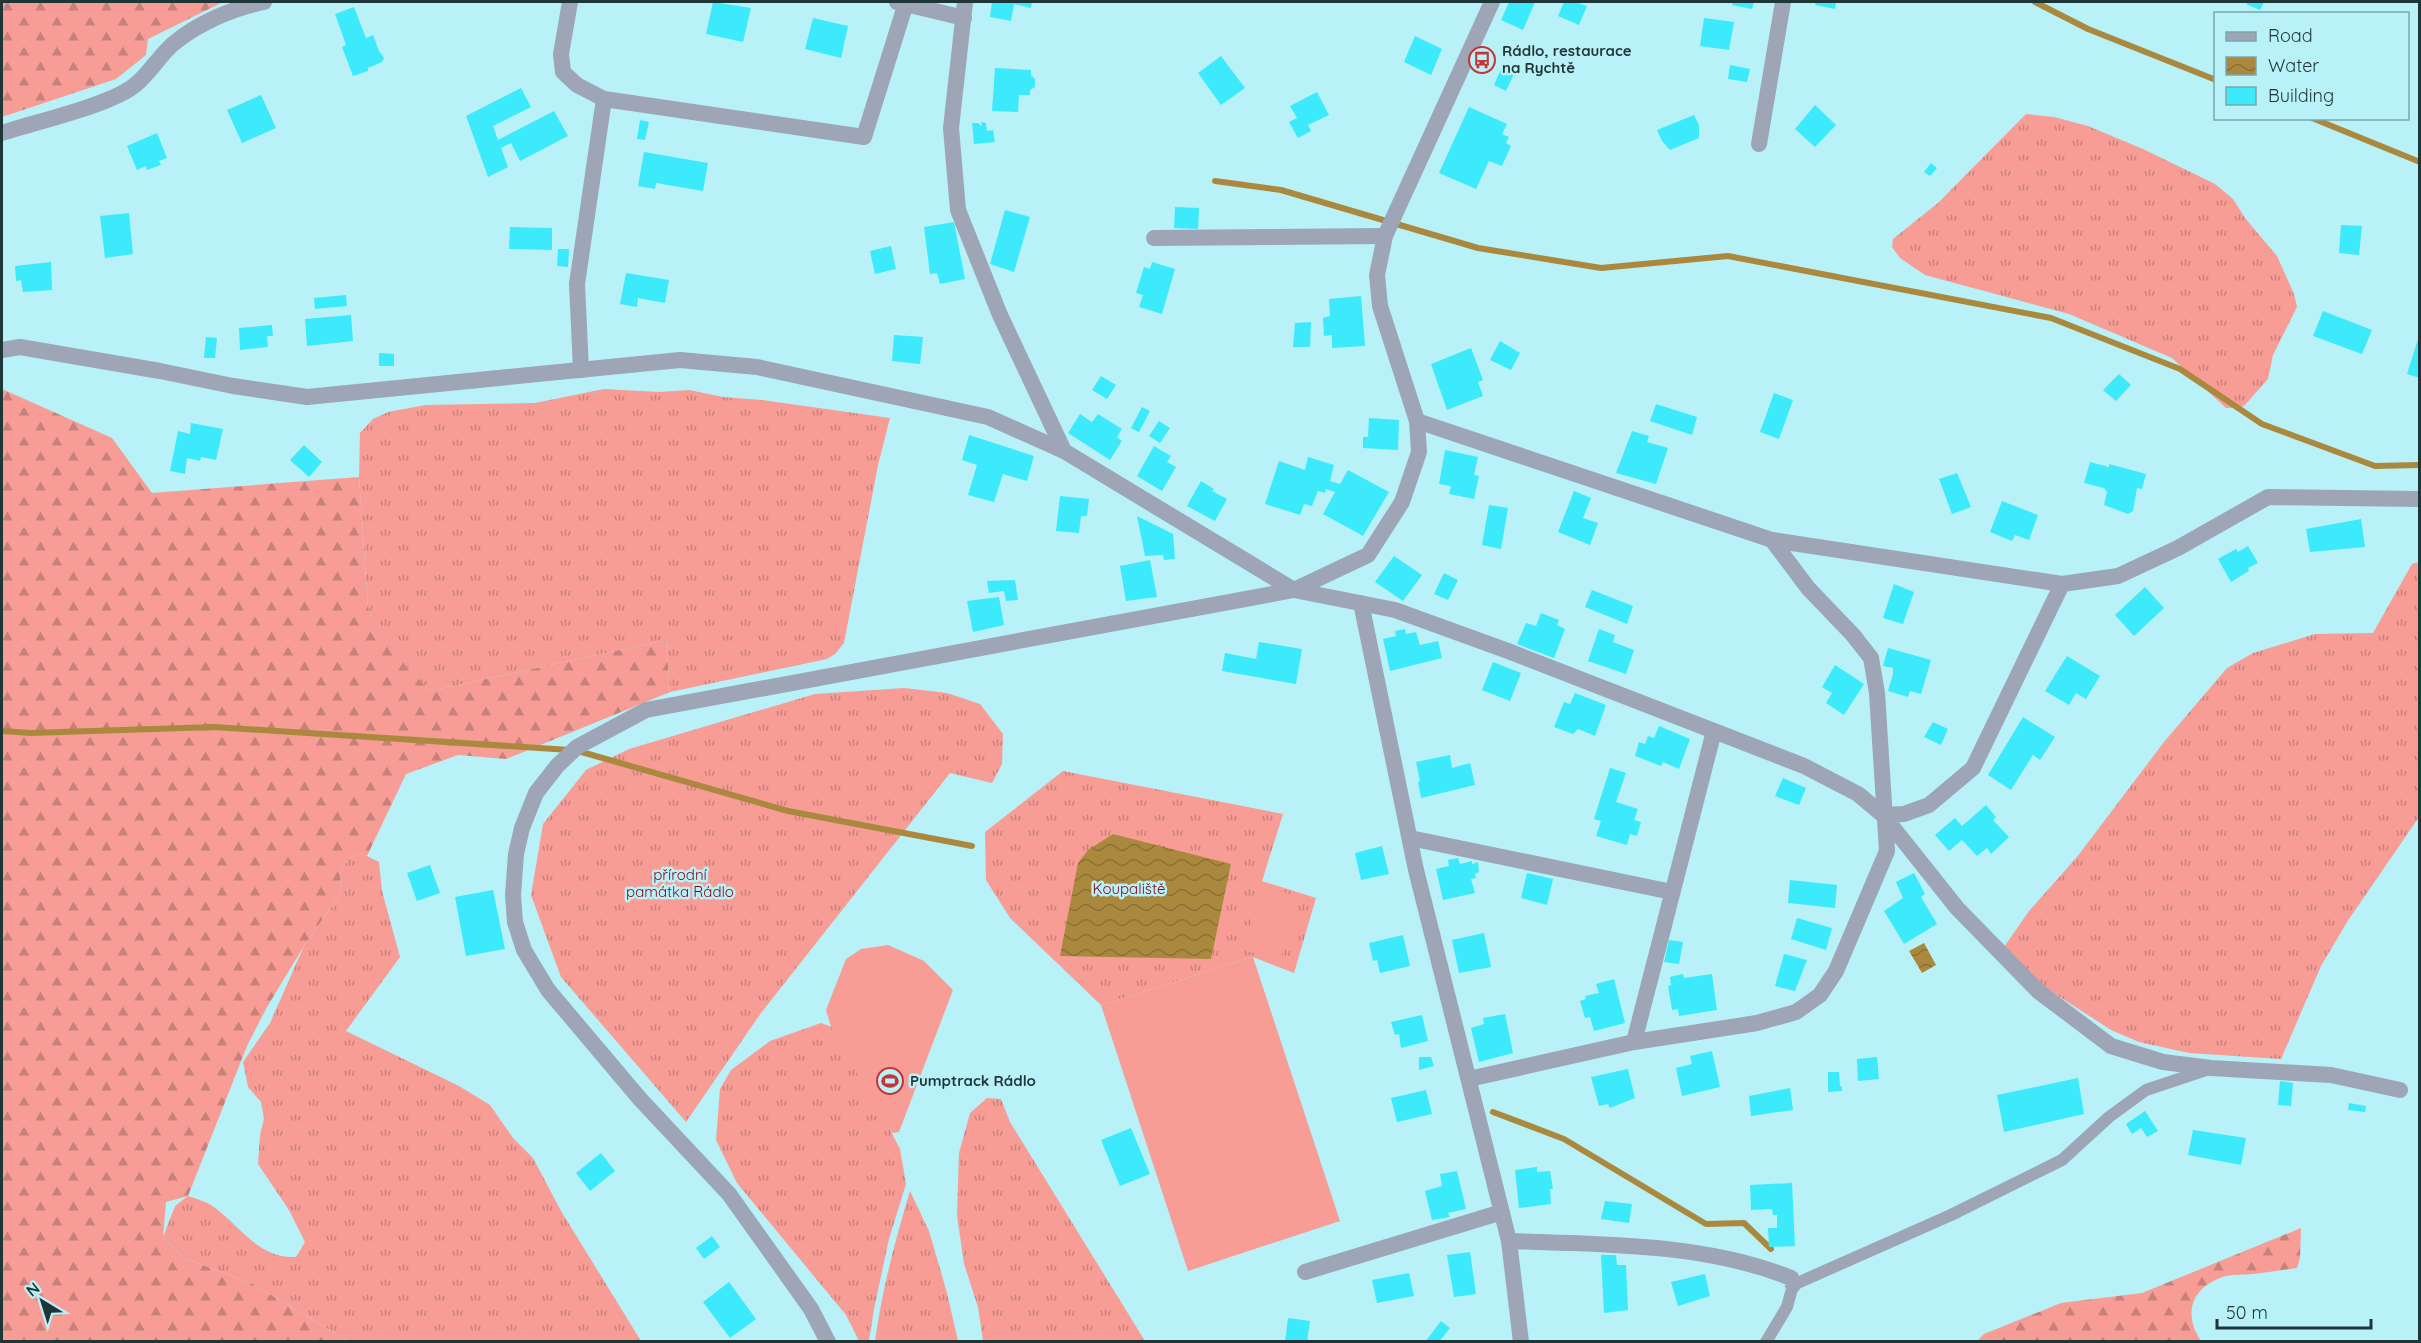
<svg xmlns="http://www.w3.org/2000/svg" width="2421" height="1343" font-family="Quicksand,sans-serif">
<style>
.grass{fill:url(#grass-tufts)}
.forest{fill:url(#forest-firs)}
.pitch{fill:#f79d95}
.water{fill:url(#water-waves)}
.lines{fill:none;stroke-linecap:round;stroke-linejoin:round}
.stream{stroke:#aa893e;stroke-width:6}
.building{fill:#3ceafc}
.service{stroke:#9da5b6;stroke-width:12}
.minor{stroke:#9da5b6;stroke-width:16}
.tertiary{stroke:#9da5b6;stroke-width:16}
.labels{text-anchor:middle;stroke-width:5;stroke-linejoin:round;paint-order:stroke}
.poi-label{font-size:15px;font-weight:bold;fill:#1f3639;stroke:#b8f1f8;text-anchor:start}
.park-label{font-size:15px;fill:#890211;stroke:#b8f1f8}
</style>
<defs>
<pattern id="grass-tufts" width="24" height="20" patternUnits="userSpaceOnUse" patternTransform="scale(1.5)"><rect width="24" height="20" fill="#f79d95"/><path d="M3 7l-1-3M5 7V3M7 7l1-3M15 17l-1-3M17 17v-4M19 17l1-3" fill="none" stroke="#c7817b"/></pattern>
<pattern id="forest-firs" width="22" height="20" patternUnits="userSpaceOnUse" patternTransform="scale(1.5)"><rect width="22" height="20" fill="#f79d95"/><path d="M5 1l3.5 6h-7zM16 11l3.5 6h-7z" fill="#c7817b"/></pattern>
<pattern id="water-waves" width="16" height="10" patternUnits="userSpaceOnUse" patternTransform="scale(1.5)"><rect width="16" height="10" fill="#aa893e"/><path d="M0 5q4-4 8 0t8 0" fill="none" stroke="#8a7135"/></pattern>
</defs>
<rect width="100%" height="100%" fill="#b8f1f8"/>
<path class="grass" d="M2026,114L2054,117L2088,126L2143,149L2215,184L2233,199L2245,218L2277,256L2294,294L2297,307L2273,355L2268,379L2245,405L2240,408H2226L2172,358L2069,314L1925,275L1900,258L1892,247L1893,239L1938,203Z
M604,389L659,392L689,390L723,397L762,400L890,418L878,465L844,643L835,654L827,659L670,692L666,640L430,691L387,647L368,607L359,477L360,433L373,419L388,412L426,405L535,403Z
M2419,562V817L2347,922L2321,966L2281,1059L2189,1053L2139,1042L2111,1030L2040,984L2004,947L2029,911L2077,857L2164,742L2227,668L2253,653L2315,634L2373,633L2412,564Z
M904,688L947,693L980,704L1003,734L1002,764L992,783L950,773L761,1013L686,1122L561,977L531,895L543,824L586,770L629,749L815,694Z
M1063,771L1283,814L1262,881L1316,898L1294,973L1253,957L1101,1005L1010,918L986,880L985,832Z
M361,853L379,862L382,891L400,957L346,1031L459,1086L490,1105L513,1138L533,1158L561,1211L641,1341H348L251,1283L184,1258L163,1237L175,1206L188,1196C197,1199 207,1202 214,1207C241,1227 259,1259 296,1257L305,1242L289,1210L258,1164L260,1135L264,1119L261,1102L248,1087L243,1062L270,1023L304,946L341,893L340,870L350,858Z
M821,1023L837,1029L900,1149L906,1184L889,1239L874,1309L869,1341H859L846,1315L737,1183L716,1140L720,1089L731,1070L770,1041Z
M987,1098L1001,1099L1010,1122L1145,1341H983L978,1307L964,1264L957,1215L959,1153L970,1113Z
M910,1191L929,1231L947,1293L958,1341H875C882,1290 895,1241 910,1191Z"/>
<path class="forest" d="M2,2H223L148,39L146,55L116,79L2,117Z
M2,389L112,438L152,493L359,477L368,607L388,647L430,691L666,640L670,692L506,759L458,755L406,774L367,856L361,853L350,858L340,870L341,893L304,946L267,1007L247,1046L188,1196L166,1202L163,1237L184,1258L251,1283L348,1341L2,1342Z
M2301,1228L2300,1258L2297,1268C2283,1270 2269,1272 2254,1274C2245,1275 2235,1274 2226,1276C2192,1286 2182,1313 2201,1341H1977L1984,1334L2061,1303L2142,1293Z"/>
<path class="pitch" d="M1261,886L1298,896L1280,960L1243,950Z
M888,945L924,961L953,990L899,1132L892,1133L832,1030L826,1010L846,959L861,949Z
M1253,957L1340,1221L1188,1271L1101,1005Z"/>
<path class="water" d="M1113,834L1231,864L1211,959L1060,956L1078,863L1088,850Z
M1924,943L1936,965L1922,973L1909,951Z"/>
<g class="lines">
<path class="stream" d="M2035,2L2088,29L2216,80
M2312,118L2420,162
M1215,181L1281,190L1478,248L1601,268L1728,256L2051,318L2180,369L2262,424L2375,466L2420,465
M2,731L31,733L214,727L570,750
M578,751L788,811L972,846
M1493,1112L1564,1139L1706,1224L1744,1223L1771,1249"/>
</g>
<path class="building" d="M713,2L751,8L743,42L706,34Z
M992,2H1032L1031,8L1014,4L1011,21L990,17Z
M1509,2H1535L1523,30L1501,20Z
M1564,2H1575L1587,6L1579,25L1558,16Z
M1733,2H1754L1752,9L1732,5Z
M1816,2H1836L1835,9L1815,5Z
M2247,2H2264L2260,10L2246,4Z
M354,7L366,38L373,35L379,51L384,58L382,62L368,68V71L353,76L342,47L346,45L335,14Z
M813,18L848,26L841,58L805,49Z
M1704,18L1734,22L1729,50L1700,46Z
M1415,36L1442,49L1431,75L1404,62Z
M1221,56L1245,88L1221,105L1198,73Z
M1503,64L1516,70L1506,91L1494,85Z
M1730,65L1750,69L1747,82L1728,79Z
M995,68L1031,70V75L1035,79V87L1030,90V95H1019L1018,112L992,111Z
M521,88L531,107L493,126L498,140L554,111L568,136L520,161L511,143L501,148L508,167L488,177L466,116Z
M1317,92L1329,115L1308,125L1311,131L1298,138L1289,122L1297,118L1290,106Z
M261,95L276,128L242,143L227,110Z
M1815,105L1836,125L1815,147L1795,129Z
M1469,107L1507,124L1502,134L1509,137L1506,143L1511,146L1502,166L1489,161L1476,189L1439,173Z
M1694,115L1699,125V138L1670,150L1662,141L1657,130Z
M640,120L649,122L645,140L637,139Z
M981,122L986,123L987,131L993,130L995,142L974,144L972,123H978L982,126Z
M157,133L167,158L159,161L161,165L147,170L146,166L137,170L127,146Z
M644,152L708,163L703,191L656,183L655,189L638,186Z
M1931,163L1937,168L1930,176L1924,172Z
M1175,207L1199,208L1198,229L1174,228Z
M1005,210L1030,217L1014,272L990,264Z
M129,213L133,254L105,258L100,216Z
M954,222L965,279L940,284L937,273L930,274L924,227Z
M2341,225L2362,226L2359,255L2339,253Z
M510,227L552,228V250L509,249Z
M891,246L896,269L875,274L870,251Z
M558,249H569L568,267L557,266Z
M51,262L52,290L23,292L21,280L16,281L15,266Z
M1152,262L1175,269L1162,314L1139,307L1143,295L1136,293L1144,267L1150,269Z
M626,273L669,280L665,303L638,298L637,307L620,304Z
M346,295L347,306L315,309L314,298Z
M1361,296L1365,346L1332,348V335L1324,336L1323,318L1330,316L1329,299Z
M2323,311L2372,330L2362,354L2313,336Z
M351,315L353,341L307,346L305,319Z
M1311,322L1310,347H1293L1295,323Z
M272,325L273,336H267L268,347L240,350L239,328Z
M2420,333V378L2407,374Z
M894,335L923,337L920,364L892,361Z
M206,337L217,338L215,358H204Z
M1500,341L1520,353L1511,370L1490,360Z
M1471,348L1483,380L1478,382L1483,396L1447,410L1431,364Z
M379,353L394,354V366H379Z
M2119,374L2131,385L2116,401L2103,390Z
M1101,376L1116,385L1107,399L1092,390Z
M1774,393L1793,400L1779,439L1760,432Z
M1656,404L1697,417L1692,435L1650,421Z
M1142,407L1150,411L1139,432L1131,428Z
M1080,414L1092,422L1098,414L1122,429L1117,437L1122,441L1110,460L1068,433Z
M1369,418L1399,420L1398,450L1363,448V437H1368Z
M1159,421L1170,428L1160,443L1149,436Z
M191,423L223,429L216,460L201,457L200,461L187,458L185,474L170,471L178,431L190,434Z
M1632,431L1649,436L1647,442L1668,448L1656,484L1616,473Z
M969,435L1034,456L1027,481L1003,474L994,502L968,495L977,465L962,460Z
M304,445L322,462L309,477L290,460Z
M1154,446L1171,456L1167,462L1176,467L1162,491L1137,476Z
M1445,450L1478,457L1474,475L1479,476L1474,499L1449,494L1451,486L1439,484Z
M1308,457L1334,465L1330,481L1340,484L1348,470L1389,492L1363,536L1323,514L1335,492L1326,489L1325,493L1318,491L1312,506L1304,504L1300,515L1265,504L1279,461L1305,470Z
M2090,462L2109,467V464L2146,474L2142,489L2137,488L2133,511L2128,514L2104,505L2107,492L2104,488L2084,483Z
M1957,473L1971,507L1952,514L1939,479Z
M1201,481L1214,489L1212,491L1227,499L1215,521L1187,506Z
M1574,491L1591,498L1583,518L1598,523L1590,545L1558,532Z
M1060,496L1089,499L1087,516H1081L1079,533L1056,531Z
M2002,501L2038,515L2029,540L2015,535L2012,541L1990,532Z
M1489,505L1508,508L1501,549L1482,545Z
M1137,516L1173,534L1175,559L1164,560L1163,555L1145,556Z
M2361,519L2365,547L2310,552L2306,529Z
M2248,546L2258,563L2248,568L2249,571L2231,582L2218,559L2236,549L2238,552Z
M1394,556L1422,575L1403,601L1375,582Z
M1150,560L1157,597L1126,601L1120,566Z
M1444,573L1458,580L1448,600L1434,594Z
M1015,580L1018,600L1006,601L1004,591L989,593L987,581Z
M1894,584L1914,592L1903,624L1883,618Z
M2145,587L2164,608L2134,636L2115,615Z
M1592,590L1633,606L1627,624L1585,607Z
M999,597L1004,625L973,632L967,601Z
M1541,613L1559,620L1557,625L1565,629L1554,658L1517,644L1526,623L1536,626Z
M1405,629L1406,634L1416,632L1420,645L1438,641L1442,658L1390,671L1383,639L1396,636L1395,631Z
M1599,629L1615,635L1613,642L1634,650L1626,674L1588,661Z
M1259,642L1302,649L1296,684L1222,671L1225,653L1256,659Z
M1888,648L1931,660L1921,694L1910,691L1908,697L1888,691L1893,674V668L1883,666Z
M2067,656L2100,676L2086,699L2076,693L2069,705L2045,691Z
M1493,662L1521,673L1510,701L1482,690Z
M1835,665L1864,684L1844,715L1826,703L1832,693L1822,687Z
M1575,693L1606,705L1595,736L1578,729L1573,734L1554,727L1564,702L1570,704Z
M2023,717L2055,737L2040,760L2033,755L2011,790L1988,775Z
M1933,722L1948,729L1941,745L1924,737Z
M1659,726L1690,739L1679,769L1663,762L1661,766L1635,756L1639,742L1645,744L1648,736L1654,738Z
M1450,755L1452,768L1470,763L1475,785L1421,798L1418,782L1420,781L1416,762Z
M1610,768L1626,773L1616,802L1638,809L1634,820L1641,822L1637,836L1630,834L1627,845L1596,836L1601,821L1594,819Z
M1783,778L1806,788L1799,805L1775,796Z
M1986,805L1996,817L1993,820L2009,837L1991,854L1987,848L1977,856L1962,840L1949,851L1935,835L1955,818L1962,826Z
M1382,846L1389,874L1361,880L1355,853Z
M1458,858L1460,864L1472,861V864L1478,862L1479,872L1475,874L1476,878L1471,879L1475,893L1443,900L1436,869L1449,866L1448,860Z
M430,865L440,893L417,901L407,873Z
M1527,873L1553,879L1547,905L1521,898Z
M1914,873L1925,894L1921,897L1937,924L1904,944L1884,911L1903,898L1896,882Z
M1790,880L1837,885L1835,908L1788,903Z
M493,890L505,949L466,956L455,897Z
M1797,918L1832,928L1826,950L1791,939Z
M1484,933L1491,967L1459,973L1452,940Z
M1403,935L1410,966L1380,973L1377,960L1373,961L1369,943Z
M1669,940L1683,942L1679,964L1664,962Z
M1784,954L1807,960L1795,991L1775,986Z
M1683,974L1684,978L1712,974L1717,1010L1679,1016L1678,1009L1672,1010L1668,986L1671,985L1670,977Z
M1614,979L1625,1023L1594,1031L1590,1017L1585,1018L1580,1001L1586,999L1585,996L1599,993L1596,984Z
M1505,1014L1513,1053L1479,1062L1471,1028L1484,1024L1483,1018Z
M1422,1015L1428,1041L1401,1048L1399,1034L1395,1035L1391,1022Z
M1712,1051L1720,1087L1682,1096L1676,1068L1692,1064L1690,1056Z
M1419,1057H1431L1434,1066L1419,1070Z
M1877,1057L1879,1079L1858,1081L1857,1059Z
M1628,1069L1635,1098L1610,1108L1608,1104L1599,1106L1591,1077Z
M1828,1072H1839L1840,1086L1842,1087V1091L1828,1092Z
M2078,1078L2084,1114L2004,1132L1997,1095Z
M2280,1081L2293,1083L2291,1106L2278,1105Z
M1790,1088L1793,1110L1751,1116L1749,1096Z
M1426,1090L1432,1114L1397,1122L1391,1098Z
M2349,1103L2366,1106L2365,1112L2348,1110Z
M2145,1111L2158,1131L2147,1137L2141,1128L2132,1134L2126,1124Z
M1131,1128L1150,1174L1120,1186L1101,1140Z
M2193,1130L2246,1138L2241,1165L2188,1155Z
M601,1153L615,1171L590,1191L576,1173Z
M1537,1167V1172L1550,1171L1553,1189H1550L1551,1204L1519,1208L1515,1170Z
M1457,1171L1466,1209L1448,1213L1450,1217L1432,1220L1425,1191L1442,1186L1440,1174Z
M1792,1183L1795,1246L1769,1247L1768,1228H1777V1215H1773L1772,1209L1751,1210L1750,1185Z
M1605,1201L1632,1204L1629,1223L1601,1219Z
M712,1236L720,1247L704,1259L696,1248Z
M1470,1252L1476,1294L1454,1297L1447,1255Z
M1601,1255H1616L1617,1265H1626L1628,1310L1604,1313Z
M1409,1273L1414,1296L1377,1303L1372,1280Z
M1705,1274L1710,1296L1678,1306L1671,1282Z
M729,1282L756,1319L730,1338L703,1302Z
M1288,1318L1310,1321L1307,1342H1285Z
M1441,1321L1450,1328L1439,1342H1425Z"/>
<g class="lines">
<path class="service" d="M1766,1342L1787,1307L1793,1285L1951,1215L2062,1160L2109,1117L2146,1090L2209,1069"/>
<path class="minor" d="M570,2L561,54L563,72L577,85L604,99L864,137L906,3
M897,2L964,18
M965,2L951,128L958,210L1000,315L1064,451
M2,133C35,122 111,105 135,85C150,73 159,56 173,44C198,23 233,8 264,2
M1759,144L1783,2
M1154,238L1385,236
M581,370L577,284L604,99
M1417,421L1772,540L2062,584L2118,576L2178,548L2268,497L2420,499
M1294,590L1395,610L1508,651L1804,766L1858,794L1883,815L1957,908L2038,991L2111,1046L2163,1062L2211,1068L2331,1075L2400,1090
M1361,603L1416,870L1509,1241L1521,1342
M1883,815L1904,814L1929,805L1973,768L2062,584
M1410,838L1672,892
M1634,1042L1714,731
M1469,1079L1634,1042L1757,1023L1796,1012L1820,995L1836,971L1887,851L1877,693L1871,658L1853,635L1808,588L1772,540
M1509,1241C1600,1244 1706,1243 1791,1278L1793,1285
M1305,1272L1502,1212"/>
<path class="tertiary" d="M2,350L20,347L160,371L233,386L307,397L680,360L757,367L988,417L1064,451L1294,590
M828,1342L811,1309L729,1194L640,1099L548,990L524,950L515,922L513,895L516,854L522,828L536,793L557,766L577,747L646,710L1294,590L1368,555L1402,502L1419,452L1417,421L1380,306L1377,275L1385,236L1492,2"/>
</g>
<defs>
<symbol id="bus-ring" viewBox="-11 -11 22 22"><circle r="9.5" fill="#b8f1f8" stroke="#c43535" stroke-width="1.5"/><path d="M-5-6H5V4H4V6H2V4H-2V6H-4V4H-5ZM-3.5-4V0h7V-4ZM-3.5 1.2v1.5H-2V1.2ZM2 1.2v1.5H3.5V1.2Z" fill="#c43535"/></symbol>
<symbol id="stadium-ring" viewBox="-11 -11 22 22"><circle r="9.5" fill="#b8f1f8" stroke="#c43535" stroke-width="1.5"/><path d="M0-5a6.5 5 0 1 0 0 10a6.5 5 0 1 0 0-10ZM-3.5-1.8h7v3.6h-7Z" fill="#c43535"/></symbol>
</defs>
<g fill-rule="evenodd">
<use href="#bus-ring" x="1467" y="45" width="30" height="30"/>
<use href="#stadium-ring" x="875" y="1066" width="30" height="30"/>
</g>
<g class="labels">
<g class="poi-label">
<text x="1502" y="56">Rádlo, restaurace<tspan x="1502" dy="17">na Rychtě</tspan></text>
<text x="910" y="1086">Pumptrack Rádlo</text>
</g>
<g class="park-label">
<text x="680" y="880">přírodní<tspan x="680" dy="17">památka Rádlo</tspan></text>
<text x="1129" y="894">Koupaliště</text>
</g>
</g>
<rect width="2421" height="1343" fill="none" stroke="#1f3639" stroke-width="6"/>
<rect x="2214" y="12" width="195" height="108" fill="#b8f1f8" stroke="#7ba6ac" stroke-width="1.5"/>
<rect x="2226" y="32" width="30" height="9" fill="#9da5b6" stroke="#7ba6ac" stroke-width="1.5"/>
<text x="2268" y="42" font-size="18" fill="#1f3639">Road</text>
<rect x="2226" y="57" width="30" height="18" fill="url(#water-waves)" stroke="#7ba6ac" stroke-width="1.5"/>
<text x="2268" y="72" font-size="18" fill="#1f3639">Water</text>
<rect x="2226" y="87" width="30" height="18" fill="#3ceafc" stroke="#7ba6ac" stroke-width="1.5"/>
<text x="2268" y="102" font-size="18" fill="#1f3639">Building</text>
<g transform="translate(42 1301) rotate(322)" stroke="#b8f1f8" stroke-width="4.5" paint-order="stroke">
<path d="M0-4.5L10 22L0 15L-10 22Z" fill="#1f3639"/>
<text y="-9" font-size="16" font-weight="bold" text-anchor="middle" fill="#1f3639">N</text>
</g>
<path d="M2217 1319v9h154v-9" fill="none" stroke="#1f3639" stroke-width="3"/>
<text x="2226" y="1319" font-size="18" fill="#1f3639" stroke="#b8f1f8" stroke-width="4.5" paint-order="stroke">50 m</text>
</svg>
